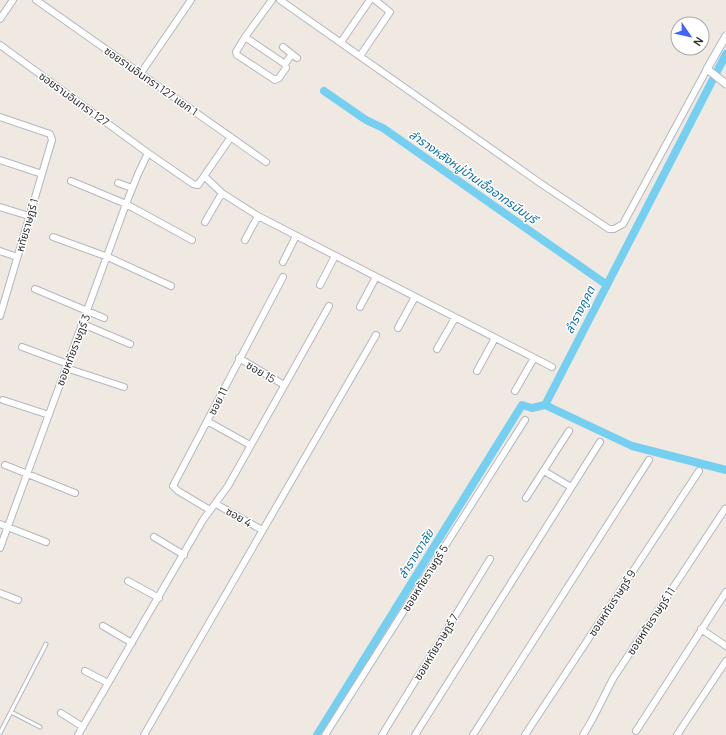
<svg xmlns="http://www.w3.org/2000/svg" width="726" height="735" font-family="Manrope,'Noto Sans Thai',sans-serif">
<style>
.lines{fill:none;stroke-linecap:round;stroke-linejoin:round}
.canal{stroke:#75cff0;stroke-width:8}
.service-casing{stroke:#b4b7c1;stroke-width:5}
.minor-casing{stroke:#b4b7c1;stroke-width:8}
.tertiary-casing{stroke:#b4b7c1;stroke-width:9}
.service{stroke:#fff;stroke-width:3}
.minor{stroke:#fff;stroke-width:6}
.tertiary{stroke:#fff;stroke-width:7}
.labels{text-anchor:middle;stroke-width:3;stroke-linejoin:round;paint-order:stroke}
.street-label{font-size:11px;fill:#2e2e2e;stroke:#fff}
.water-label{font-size:12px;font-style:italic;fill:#0d6fa3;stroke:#fff}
</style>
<rect width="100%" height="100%" fill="#efe9e1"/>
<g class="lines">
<path class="canal" d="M726,54L545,405L632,446L726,470
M324,91L366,120L383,128L607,285
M317,735L522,405L532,408L545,405"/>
<defs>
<path id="service" d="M11,712L40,727
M0,733L46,644"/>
<path id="minor" d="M36,0L266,162
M280,0L540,183L609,229H614L623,224L707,69
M0,19L13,0
M245,37L272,0
M341,42L370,0
M0,45L148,153L193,184L198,185L231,137
M283,47L297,58
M360,56L390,12L375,0
M285,64L245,37L236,52L237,55L275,80L279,78L286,68L285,64L292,54
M141,73L191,0
M0,117L50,134L52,140L0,316
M0,160L42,174
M204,176L222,193L258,216L552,367
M71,181L126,204L192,240
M118,183L132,188
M0,207L29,216
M205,222L222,193
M53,237L108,257L171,286
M245,240L258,216
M0,251L17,257
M283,262L296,236
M320,285L335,256
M35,289L104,318
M360,307L376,277
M83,324L130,344
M398,328L415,297
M22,347L68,364
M437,349L455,318
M239,358L284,385
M66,368L124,387
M477,371L495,338
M515,391L534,358
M3,400L49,415
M207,421L250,445
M5,465L75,493
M544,471L571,487
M526,498L569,431
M216,504L262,530
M210,510L178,491L173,486L175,482L283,277
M0,524L46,542
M154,537L184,555
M0,548L126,204L138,174L148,153
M128,581L159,598
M0,593L18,600
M103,626L132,643
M701,629L726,646
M85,671L108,683
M61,713L83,727
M636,731L726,592
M78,735L203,520L228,486L329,306
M144,735L376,335
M325,735L525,420
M382,735L490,559
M415,735L600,442
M473,735L649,460
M525,735L699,471
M583,735C595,717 603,697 614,677L725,509
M677,735L726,661"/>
<path id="tertiary" d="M726,36L707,69L726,84"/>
</defs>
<use href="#service" class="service-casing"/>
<use href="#minor" class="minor-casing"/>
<use href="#tertiary" class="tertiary-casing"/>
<use href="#service" class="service"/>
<use href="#minor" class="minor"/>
<use href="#tertiary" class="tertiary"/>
</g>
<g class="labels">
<g class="street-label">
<text transform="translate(151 81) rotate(35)" y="4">ซอยรามอินทรา 127 แยก 1</text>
<text transform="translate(74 99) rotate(36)" y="4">ซอยรามอินทรา 127</text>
<text transform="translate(27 225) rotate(-74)" y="4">หทัยราษฎร์ 1</text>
<text transform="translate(73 350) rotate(-69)" y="4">ซอยหทัยราษฎร์ 3</text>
<text transform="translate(261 372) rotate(31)" y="4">ซอย 15</text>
<text transform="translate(218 401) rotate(-63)" y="4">ซอย 11</text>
<text transform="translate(239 517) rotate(30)" y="4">ซอย 4</text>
<text transform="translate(425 578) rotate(-58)" y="4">ซอยหทัยราษฎร์ 5</text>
<text transform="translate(612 603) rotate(-57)" y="4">ซอยหทัยราษฎร์ 9</text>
<text transform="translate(651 621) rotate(-57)" y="4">ซอยหทัยราษฎร์ 11</text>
<text transform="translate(436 647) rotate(-59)" y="4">ซอยหทัยราษฎร์ 7</text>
</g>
<g class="water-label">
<text transform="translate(473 177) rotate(35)" y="4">ลำรางหลังหมู่บ้านเอื้ออาทรมีนบุรี</text>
<text transform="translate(580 310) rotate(-63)" y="4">ลำรางคูคต</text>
<text transform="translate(416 554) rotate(-58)" y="4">ลำรางตาลัย</text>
</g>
</g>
<g transform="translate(690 36) rotate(124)"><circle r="19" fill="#ffffff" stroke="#ababab"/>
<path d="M0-3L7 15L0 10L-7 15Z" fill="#4264fb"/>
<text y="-6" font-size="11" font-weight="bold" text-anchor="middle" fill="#2e2e2e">N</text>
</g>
</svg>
